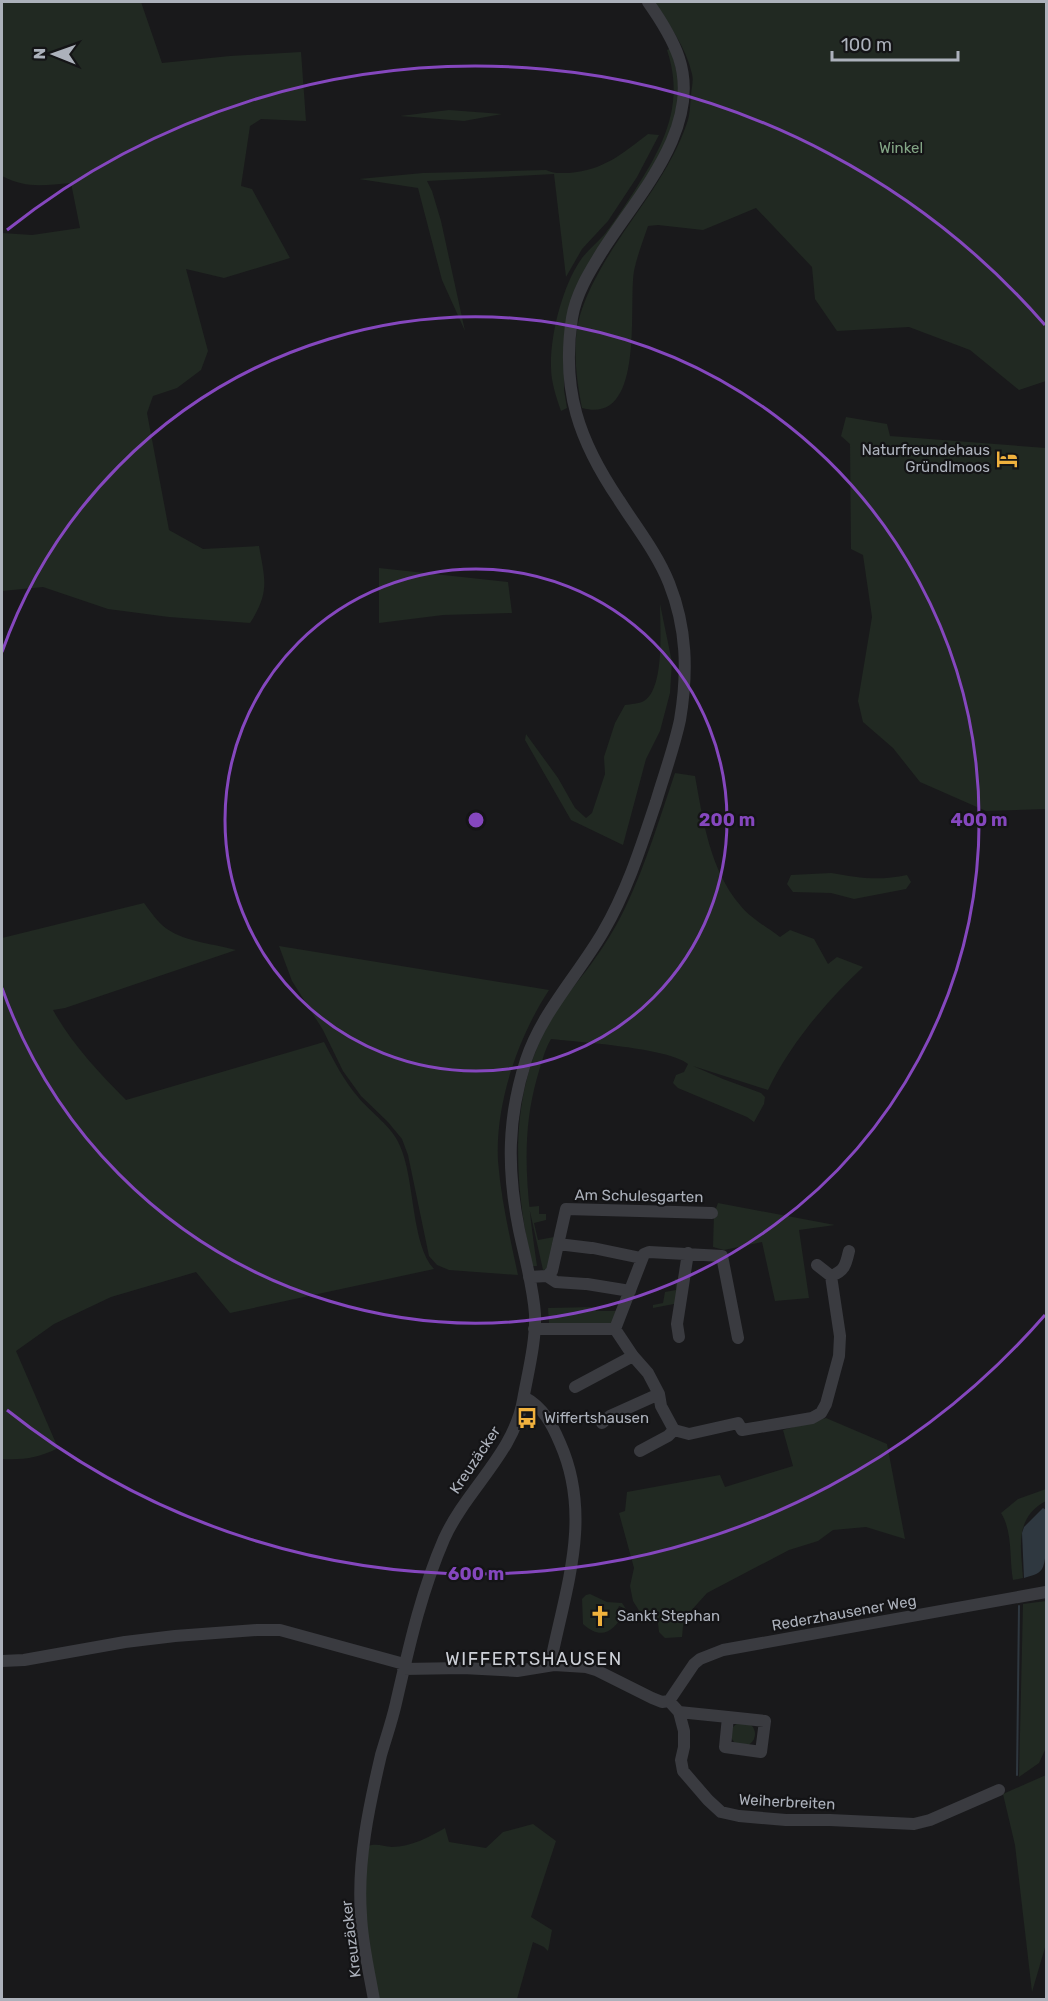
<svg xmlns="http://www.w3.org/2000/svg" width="1048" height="2001" font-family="Rubik,sans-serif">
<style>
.green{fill:#212922}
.water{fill:#2f3840}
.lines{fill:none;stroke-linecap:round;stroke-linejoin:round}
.stream{stroke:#2f3840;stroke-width:2}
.minor{stroke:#3a3b40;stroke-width:12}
.ring{fill:none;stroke:#8547be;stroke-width:3}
.labels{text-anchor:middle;stroke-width:4.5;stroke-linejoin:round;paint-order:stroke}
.park-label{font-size:15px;fill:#83a585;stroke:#141416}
.poi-label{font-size:15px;fill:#acb1bb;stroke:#141416;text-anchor:start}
.street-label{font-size:15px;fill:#acb1bb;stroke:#141416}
.quarter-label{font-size:18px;letter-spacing:1.5px;fill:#cdd0d7;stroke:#141416}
.centre{fill:#8547be;stroke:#141416;stroke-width:3}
.ring-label{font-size:18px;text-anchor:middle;font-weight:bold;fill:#8547be;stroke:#141416;stroke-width:4.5;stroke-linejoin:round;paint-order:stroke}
</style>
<rect width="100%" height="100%" fill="#19191b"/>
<path class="green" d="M2,2H141L162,63L230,56L301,52L306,121L261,119L250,126L241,186L252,189L290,258L224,278L186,269L208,351L201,370L177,388L153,396L147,413L169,530L203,549L259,546C265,580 270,592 250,623L169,617L108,609L43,587L2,591V233L32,235L80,228L71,183C44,185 27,189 2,176Z
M654,2H1046V381L1019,390L970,350L909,327L837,331L815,299L812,267L756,208L703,230L658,225L648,226C643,241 637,256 634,271C628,305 646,426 582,408C576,377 571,340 582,309C606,241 664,191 687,123C690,115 690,105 691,96C691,89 694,81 692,74C686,47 669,24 654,2Z
M671,48L679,82L675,119L657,162L601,244L564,353V390L567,408L561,411C556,396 551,382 551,367C550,335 563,284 582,258C588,250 597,243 604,235C615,221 625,205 635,190C664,145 685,104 667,50Z
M449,110L502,114L464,121L400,116Z
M648,134L659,135L637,177L608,221L582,249L566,277L554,174L427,181L432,191L441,221L465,331L442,280L418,188L359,179L423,173L546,170C554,174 560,173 569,173C604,170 622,154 648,134Z
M846,417L887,424L890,436L1046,448V809L986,811L920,782L893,748L863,722L858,701L872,617L863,555L851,549L850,444L841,436Z
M379,568L508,582L512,613L443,615L379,623Z
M660,604L672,662L670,693L660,731L646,759L623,845L571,820L525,740L526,734L558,778L575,808L586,818L592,813L605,774L604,757L615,723L625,705C630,704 639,704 644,701C665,688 660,627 660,604Z
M675,773L695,776C703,820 710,870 740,905C750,918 767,927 780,937L790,930L814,939L828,964L837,957L863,967C825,1003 791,1043 768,1090L693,1066L723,1079L761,1093L765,1097L764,1104L754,1122L747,1117L678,1088L673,1083L676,1075L684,1072L688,1064C669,1048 579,1042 551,1039C544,1051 541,1065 537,1078C519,1141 528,1202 537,1266H532C513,1178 507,1088 557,1009C569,991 584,975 596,957C607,942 618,923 626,906C646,864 660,817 675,773Z
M831,873C859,878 879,881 907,875L911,882L906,889L854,899L831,893L793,892L787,884L791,875Z
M144,903C151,912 157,922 167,929C186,942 215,944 236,950L65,1008L53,1010C71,1043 99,1073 126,1100L324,1042C334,1061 344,1081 358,1097C372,1114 392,1126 400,1146C415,1179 411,1245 434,1269L230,1313L196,1272L111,1297L54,1324L16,1351L58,1448C39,1458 23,1460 2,1459V938Z
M279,946L549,990C518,1037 495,1104 498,1161C501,1199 510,1238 518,1275L449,1270L437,1265L429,1256L408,1155L402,1139L388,1122L361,1096L343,1071L323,1030L292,981Z
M718,1203L835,1225L799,1230L809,1298L775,1301L762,1242L724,1250L713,1247L714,1214Z
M539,1206V1214H546V1220L534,1223L538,1240L554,1237L555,1229L559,1231L548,1269L543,1270L529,1207Z
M675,1279H683L679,1303L653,1308V1305L663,1303L665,1292L676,1290Z
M596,1307V1311H618L612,1323L602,1325H554L549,1323L548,1308Z
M826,1418L887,1444L905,1539L866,1527L833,1530L818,1541L789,1550L707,1593L689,1613L683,1626L682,1637L665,1638L659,1632L658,1623H651L643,1617L633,1601L630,1586L634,1568L619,1513L625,1511L627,1492L720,1475L725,1487L793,1466L783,1430Z
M1046,1489V1501C1014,1518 1021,1547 1023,1578L1013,1580C1009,1558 1013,1532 1001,1513L1018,1499Z
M590,1594L607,1602L622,1603L626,1609L619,1606L617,1611L624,1614C613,1631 602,1641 583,1624L582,1599L586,1595Z
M1046,1601V1748L1039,1763L1019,1777L1023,1604Z
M731 1734a12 12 0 1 1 24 0a12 12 0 1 1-24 0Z
M1046,1775V1944L1032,1992L1015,1845L1003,1794Z
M533,1824L556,1841L531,1917L552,1930L548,1951L544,1947L533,1942L517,1999H379L373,1976L364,1910L368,1846C376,1843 383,1846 392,1847C411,1847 429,1837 445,1828L449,1842L486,1848L503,1832Z"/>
<path class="water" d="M1043,1508L1046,1510C1046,1524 1048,1559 1042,1569C1038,1575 1030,1576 1024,1578L1022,1533L1024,1527Z"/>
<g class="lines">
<path class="stream" d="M1017,1775L1019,1606"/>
<path class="minor" d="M558,1244L591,1248
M593,1248L641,1258
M547,1276L556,1282L585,1284
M831,1276C845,1271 846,1264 849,1251
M529,1277L547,1276L552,1271L566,1209L712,1213
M587,1284L630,1291
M534,1329H615L633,1356L648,1373L659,1394L661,1406L674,1430L689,1434L738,1423L742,1430L812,1418L821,1413L826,1404L839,1356L840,1336L831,1276L817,1265
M615,1329L644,1254L649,1252L722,1256L738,1338
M679,1337L677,1324L688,1253
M575,1387L633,1356
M524,1397C543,1407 552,1424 560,1443C592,1515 567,1584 552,1656L554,1665
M602,1423L610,1416L659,1394
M640,1451L668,1436L674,1430
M2,1661L24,1660L125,1642L175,1636L257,1630H280L404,1664
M403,1669L463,1668L517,1671L554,1665L586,1667L596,1670L652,1698L662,1702L669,1701L679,1712L684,1731V1747L681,1760L683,1771L708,1800L721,1812L739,1816L786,1820H830L914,1824L930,1820L999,1790
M669,1701L694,1664L700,1659L723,1650L1046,1592
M679,1712L728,1717L725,1747L761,1752L765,1721L728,1717
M374,2000C369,1971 362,1943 361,1915C357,1862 369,1806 381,1755C386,1738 392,1721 396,1703C409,1647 421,1592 444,1539C466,1490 514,1453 523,1400C528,1372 536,1342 535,1314C533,1286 525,1258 519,1230C507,1170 507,1119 526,1060C542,1012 578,975 603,932C627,891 641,847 656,802C664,775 674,748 680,720C688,672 687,628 669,583C657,553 636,527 619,500C579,441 561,390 572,318C576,293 590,271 603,250C638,195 702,128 679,58C672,37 660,19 648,2"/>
</g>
<g class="ring">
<circle cx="476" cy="820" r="251"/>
<path d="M2 652A503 503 0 1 1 2 988"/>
<path d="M1045 1315A754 754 0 0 1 7 1410M7 230A754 754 0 0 1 1045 325"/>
</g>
<defs>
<symbol id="hotel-bare" viewBox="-9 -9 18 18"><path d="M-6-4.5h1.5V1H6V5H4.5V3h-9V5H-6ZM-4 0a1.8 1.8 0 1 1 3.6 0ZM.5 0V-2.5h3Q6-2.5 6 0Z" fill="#f0b13d" stroke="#141416" stroke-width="2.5" paint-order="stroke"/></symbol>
<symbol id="bus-bare" viewBox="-9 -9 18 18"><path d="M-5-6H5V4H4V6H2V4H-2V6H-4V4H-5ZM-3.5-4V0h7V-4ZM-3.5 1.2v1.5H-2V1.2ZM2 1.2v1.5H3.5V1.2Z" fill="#f0b13d" stroke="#141416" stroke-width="2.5" paint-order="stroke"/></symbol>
<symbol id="church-bare" viewBox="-9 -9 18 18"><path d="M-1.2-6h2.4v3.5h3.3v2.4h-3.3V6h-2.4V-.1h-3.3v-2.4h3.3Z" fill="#f0b13d" stroke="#141416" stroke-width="2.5" paint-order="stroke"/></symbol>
</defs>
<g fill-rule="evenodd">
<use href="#hotel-bare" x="992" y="444" width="30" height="30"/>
<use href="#bus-bare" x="512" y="1403" width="30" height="30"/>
<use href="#church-bare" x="585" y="1601" width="30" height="30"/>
</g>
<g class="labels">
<g class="park-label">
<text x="901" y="153">Winkel</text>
</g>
<g class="poi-label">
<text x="990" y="455" text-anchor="end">Naturfreundehaus<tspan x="990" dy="17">Gründlmoos</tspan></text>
<text x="544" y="1423">Wiffertshausen</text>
<text x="617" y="1621">Sankt Stephan</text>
</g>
<g class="street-label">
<text transform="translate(639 1196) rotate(1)" y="5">Am Schulesgarten</text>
<text transform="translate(475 1460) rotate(-56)" y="5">Kreuzäcker</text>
<text transform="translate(844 1613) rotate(-10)" y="5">Rederzhausener Weg</text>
<text transform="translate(787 1802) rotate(3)" y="5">Weiherbreiten</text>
<text transform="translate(351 1939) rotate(-97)" y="5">Kreuzäcker</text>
</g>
<g class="quarter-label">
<text x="534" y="1665">WIFFERTSHAUSEN</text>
</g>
</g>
<circle cx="476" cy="820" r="9" class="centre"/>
<g class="ring-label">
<text x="727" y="826">200 m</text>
<text x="979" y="826">400 m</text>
<text x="476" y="1580">600 m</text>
</g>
<rect width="1048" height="2001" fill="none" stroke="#acb1bb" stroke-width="6"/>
<g transform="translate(54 54) rotate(271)" stroke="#141416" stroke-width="4.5" paint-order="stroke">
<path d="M0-4.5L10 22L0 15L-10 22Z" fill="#acb1bb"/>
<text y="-9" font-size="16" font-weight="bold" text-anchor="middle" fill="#acb1bb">N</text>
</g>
<path d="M832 51v9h126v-9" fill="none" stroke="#acb1bb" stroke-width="3"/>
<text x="841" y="51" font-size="18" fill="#acb1bb" stroke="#141416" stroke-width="4.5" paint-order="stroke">100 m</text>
</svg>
